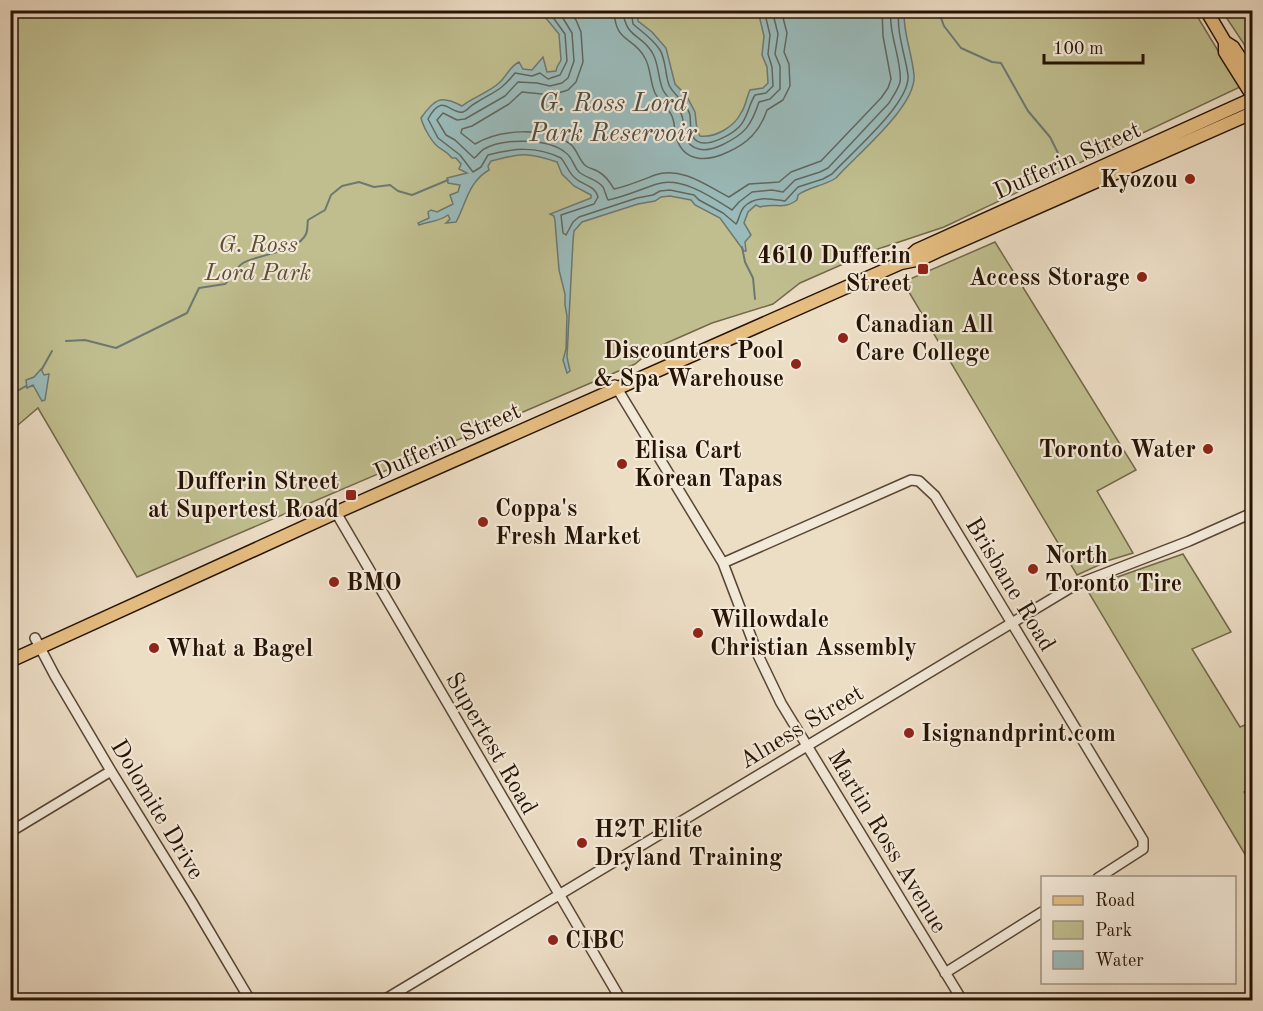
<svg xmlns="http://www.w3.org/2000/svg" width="1263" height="1011" font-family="'Old Standard TT',serif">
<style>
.green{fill:#c0be8f;stroke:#736849;stroke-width:1.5}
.water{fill:#9abbbb;stroke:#6c7871;stroke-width:1.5}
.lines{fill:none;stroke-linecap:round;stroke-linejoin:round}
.shore{stroke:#60675f;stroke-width:1.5}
.stream{stroke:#6c7871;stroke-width:2}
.minor-casing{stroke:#584634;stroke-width:12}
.major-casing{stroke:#261303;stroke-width:15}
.minor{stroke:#f3e9d9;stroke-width:9}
.major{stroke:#e6be82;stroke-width:12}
.poi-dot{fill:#8f2418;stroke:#f3e9d9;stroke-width:2}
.labels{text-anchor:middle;stroke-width:4.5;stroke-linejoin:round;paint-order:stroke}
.street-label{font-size:24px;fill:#261303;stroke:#f3e9d9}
.poi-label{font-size:24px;font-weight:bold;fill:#261303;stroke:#f3e9d9;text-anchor:start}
.park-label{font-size:24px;font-style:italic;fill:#5c4f34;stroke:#f3e9d9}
.water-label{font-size:26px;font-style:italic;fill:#4f4e43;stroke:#f3e9d9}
</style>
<rect width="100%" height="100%" fill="#ecddc5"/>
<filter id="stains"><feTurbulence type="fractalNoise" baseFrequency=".00333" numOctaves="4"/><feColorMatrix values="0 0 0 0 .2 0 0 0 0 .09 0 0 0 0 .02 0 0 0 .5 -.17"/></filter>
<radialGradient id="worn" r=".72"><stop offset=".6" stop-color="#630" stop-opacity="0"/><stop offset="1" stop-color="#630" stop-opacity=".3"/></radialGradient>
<path class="green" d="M11,11H1194L1240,87L944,227L875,250L800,283L773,304L712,323L653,349L635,364L137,577L38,408L11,431Z
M1222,11H1252V66L1244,44Z
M995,242L1136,470L1097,491L1133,553L1110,560L1077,575L903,282Z
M1183,554L1231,632L1192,649L1240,727L1252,722V787L1244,792L1252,806V866L1086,588Z"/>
<path class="water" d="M545,11H637L638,21L652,32L666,48L675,84L686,95L695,112L697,130L700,136C715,138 734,127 741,113C746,106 746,98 750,90L763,88L768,83L767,67L762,55L764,36L758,11H904C903,33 912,53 914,75C917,106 856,155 836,178C824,186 808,187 798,195L797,200C781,211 778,202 760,207L756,205L748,212L744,223L751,235L745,242L746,251H744L720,218L695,205L691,200L670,196L661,197L655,201L638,204L582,222L574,231L573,241L567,357L570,371L567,373L563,360L566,349L567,316L565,305V294L559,270L555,221L554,216L550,214L591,198V195L574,186L562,174L557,162C527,152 521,153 491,161L488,166L489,170C468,182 466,204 456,222L446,223L450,219L448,215C438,222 430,221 419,225L418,223L429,218L428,212L431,210L437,212L453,204L450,195L458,192L460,185L448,183L447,178L467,173L459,169L461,164L456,158H452C446,150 442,151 436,145C430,139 423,126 421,118C435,98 441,95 462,106C473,97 488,93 499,83C507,76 509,67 519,62L523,69L532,70L543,57L547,72L556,71L557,67L561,60L559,34L545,17Z
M41,369L44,375L49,374L45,400L42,401L33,385L27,388L26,380L34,377Z"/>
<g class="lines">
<path class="shore" d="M551,10L552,16L565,34L567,61L560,75L548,79L540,73L532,76L515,73C499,93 494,91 474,104C470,106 467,111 463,112C450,115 443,91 428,119L438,138L460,155L473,172L481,167L488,155C514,148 536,146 561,158C567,165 568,172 575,178C584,186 595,185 598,197L594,204L561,215L563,233L566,235L573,222L579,217L637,198L653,195L660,191L670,190L694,195L699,200L723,213L736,224C739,220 740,211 744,207C755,195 771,199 785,201L798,187L823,179L832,174C851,153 911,103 908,75C905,54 896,32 899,10
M558,10L572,33L574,61L568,78L562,83L550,86L537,83L518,82L505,96L465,119L457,120L443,113L437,120L446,135L455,140L474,158C478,156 480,151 484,149C503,138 549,138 566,153C573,158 573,166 579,172C586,178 597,179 603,187C605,191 606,196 608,200C624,197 641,189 657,184C682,176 713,198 732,210L739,202L752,192L772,190L783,192L795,180L820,172L828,168L889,103C893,96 898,90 900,82C903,64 888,33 891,10
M568,10L576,20L581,32L583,62L576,82L568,90L552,95L522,92L509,104L472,126L462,129L461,133L475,144C500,129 544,127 569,143C578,149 578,160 586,166C590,169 595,169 599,172C606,176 610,182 614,189C628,186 642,180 655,175C682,166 707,186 729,197L749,184L779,182L791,172L821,161L881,98L888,88L891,79L883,36L882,10
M614,10C615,44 634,36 645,58C651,69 650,82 655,93C660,103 670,108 673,119C675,125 674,131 676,137C684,163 707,162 728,152C748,143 760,131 767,110L783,100L790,86L789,64L784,52L787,33L781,10
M623,10C625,39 643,34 653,54C659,65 658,79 663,90C668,100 679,105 682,116C684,122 683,128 684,134C690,153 707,152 722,145C745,134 751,126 759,102L770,99L780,89V66L775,54L778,34L772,10
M631,10L633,24C642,32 653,39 660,50C666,60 665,74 669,85C674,96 687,102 690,115C691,123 689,136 697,141C707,148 731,135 739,127C748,118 748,106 755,95L766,93L773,86L772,67L768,54L770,35L764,10"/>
<path class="stream" d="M938,10L944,26L961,48L992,62L1001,63L1028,111L1050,137L1058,153L1060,164
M742,247L745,262L753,278L755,299
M66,341L85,340L116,348L187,313L199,288L225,284C232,278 235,268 243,263C259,254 298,252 306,234C308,230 307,225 308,220L325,210L331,195L342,186L359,182L374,187L390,185L398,191L412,195L448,180
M42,369L52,351
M10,389L19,390L26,386"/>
<defs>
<path id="minor" d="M615,385L723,563L758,655L781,703L962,1000
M331,504L621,1000
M723,563L911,480L919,481L935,496L1143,840V849L1098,878
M35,638L55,676L111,771L192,902L250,1000
M10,832L111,771
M945,973L1042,912
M384,1000L1075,585L1189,541L1252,513"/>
<path id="major" d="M1206,10L1225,42L1233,47L1252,76
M1225,42V52L1252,95
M906,260L917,250L1252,99
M10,661L335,513L901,263L921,259L938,251L1252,113"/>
</defs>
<use href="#minor" class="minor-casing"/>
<use href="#major" class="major-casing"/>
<use href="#minor" class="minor"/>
<use href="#major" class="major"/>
</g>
<g class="poi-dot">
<circle cx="1190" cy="179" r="6"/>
<rect x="917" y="263" width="12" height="12" rx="3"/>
<circle cx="1142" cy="277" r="6"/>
<circle cx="843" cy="338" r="6"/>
<circle cx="796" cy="364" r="6"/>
<circle cx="1208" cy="449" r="6"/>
<circle cx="622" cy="464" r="6"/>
<rect x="345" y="489" width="12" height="12" rx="3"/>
<circle cx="483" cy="522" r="6"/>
<circle cx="1033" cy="569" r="6"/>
<circle cx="334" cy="582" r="6"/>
<circle cx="698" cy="633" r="6"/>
<circle cx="154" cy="648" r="6"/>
<circle cx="909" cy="733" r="6"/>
<circle cx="582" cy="843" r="6"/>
<circle cx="553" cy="940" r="6"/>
</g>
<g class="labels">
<g class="street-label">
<text transform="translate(1067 160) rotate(-24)" y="8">Dufferin Street</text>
<text transform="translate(447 441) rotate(-24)" y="8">Dufferin Street</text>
<text transform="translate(1011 584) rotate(59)" y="8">Brisbane Road</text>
<text transform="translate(801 726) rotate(-31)" y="8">Alness Street</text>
<text transform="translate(492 743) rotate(60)" y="8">Supertest Road</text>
<text transform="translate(158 809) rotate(59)" y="8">Dolomite Drive</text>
<text transform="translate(888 841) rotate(59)" y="8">Martin Ross Avenue</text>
</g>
<g class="poi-label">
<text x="1178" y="187" text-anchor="end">Kyozou</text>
<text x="911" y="263" text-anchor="end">4610 Dufferin<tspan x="911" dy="28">Street</tspan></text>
<text x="1130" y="285" text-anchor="end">Access Storage</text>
<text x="855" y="332">Canadian All<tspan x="855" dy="28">Care College</tspan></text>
<text x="784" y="358" text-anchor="end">Discounters Pool<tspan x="784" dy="28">&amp; Spa Warehouse</tspan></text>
<text x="1196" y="457" text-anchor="end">Toronto Water</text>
<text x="634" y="458">Elisa Cart<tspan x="634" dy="28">Korean Tapas</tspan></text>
<text x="339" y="489" text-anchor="end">Dufferin Street<tspan x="339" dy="28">at Supertest Road</tspan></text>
<text x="495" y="516">Coppa's<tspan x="495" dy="28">Fresh Market</tspan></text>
<text x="1045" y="563">North<tspan x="1045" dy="28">Toronto Tire</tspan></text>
<text x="346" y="590">BMO</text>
<text x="710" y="627">Willowdale<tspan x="710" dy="28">Christian Assembly</tspan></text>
<text x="166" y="656">What a Bagel</text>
<text x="921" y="741">Isignandprint.com</text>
<text x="594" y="837">H2T Elite<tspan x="594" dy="28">Dryland Training</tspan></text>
<text x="565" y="948">CIBC</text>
</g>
<g class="park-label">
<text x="258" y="252">G. Ross<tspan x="258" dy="28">Lord Park</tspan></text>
</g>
<g class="water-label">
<text x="613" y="111">G. Ross Lord<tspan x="613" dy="30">Park Reservoir</tspan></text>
</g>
</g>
<rect width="1263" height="1011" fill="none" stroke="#ecddc5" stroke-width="36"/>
<rect x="12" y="12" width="1239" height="987" fill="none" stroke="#261303" stroke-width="3"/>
<rect x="18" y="18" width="1227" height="975" fill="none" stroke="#261303" stroke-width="1.5"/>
<rect x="1041" y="876" width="195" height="108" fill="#f3e9d9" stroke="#a19383" stroke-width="1.5"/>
<rect x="1053" y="896" width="30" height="9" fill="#e6be82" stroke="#a19383" stroke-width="1.5"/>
<text x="1095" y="906" font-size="18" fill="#261303">Road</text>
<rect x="1053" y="921" width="30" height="18" fill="#c0be8f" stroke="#a19383" stroke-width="1.5"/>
<text x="1095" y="936" font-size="18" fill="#261303">Park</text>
<rect x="1053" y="951" width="30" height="18" fill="#9abbbb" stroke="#a19383" stroke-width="1.5"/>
<text x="1095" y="966" font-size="18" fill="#261303">Water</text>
<path d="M1044 54v9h99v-9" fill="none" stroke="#261303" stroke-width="3"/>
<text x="1053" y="54" font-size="18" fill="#261303" stroke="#f3e9d9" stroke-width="4.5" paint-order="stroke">100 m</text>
<rect width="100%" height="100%" filter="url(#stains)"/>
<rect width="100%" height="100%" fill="url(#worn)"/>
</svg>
